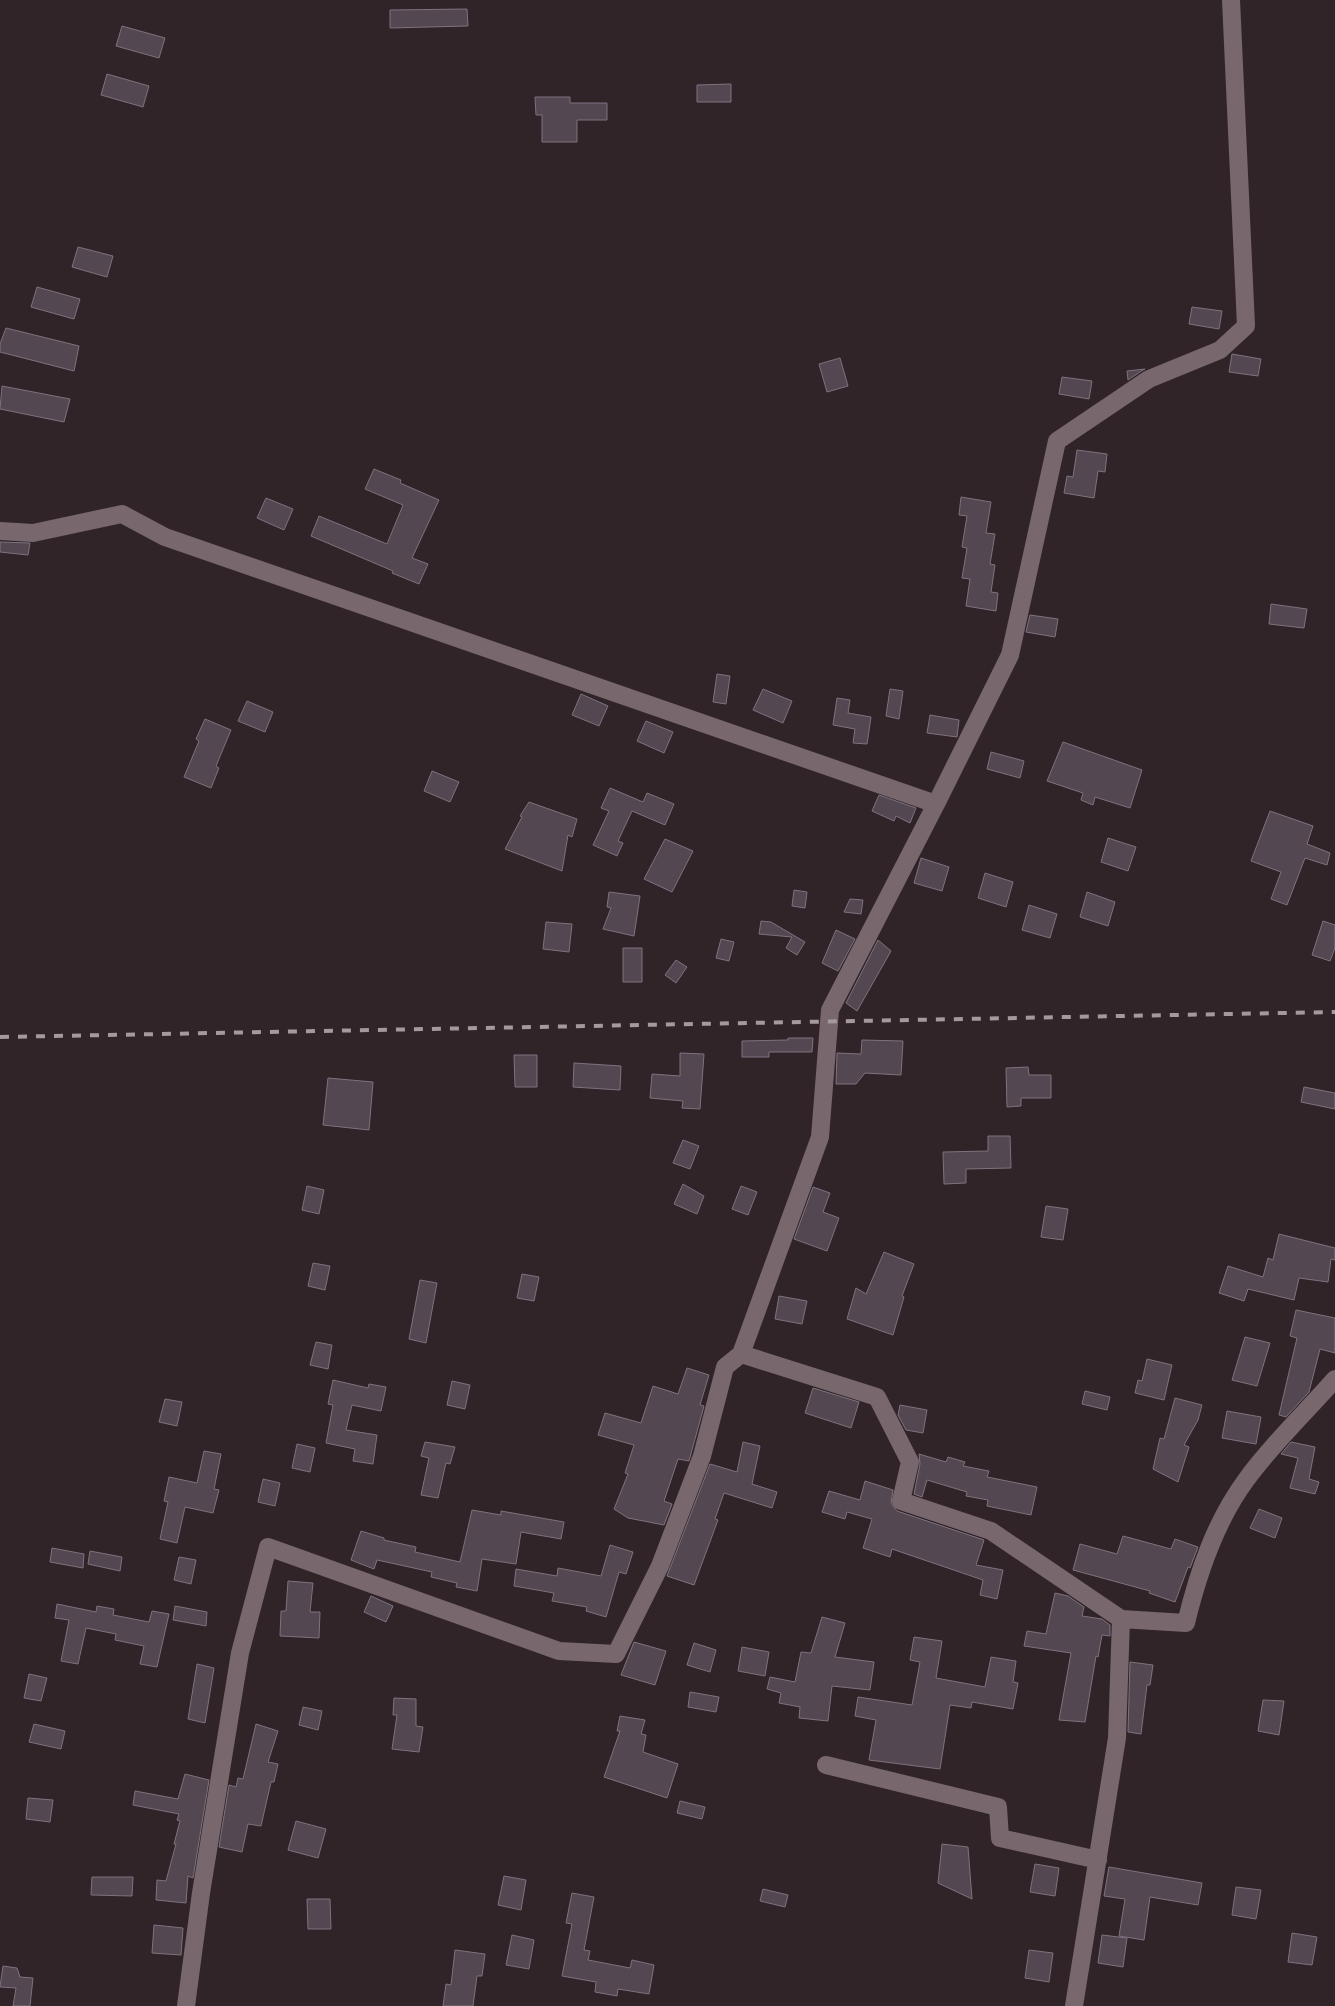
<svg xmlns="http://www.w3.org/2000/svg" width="1335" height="2006" font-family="'Libre Baskerville',serif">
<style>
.building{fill:#534852;stroke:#7e727e}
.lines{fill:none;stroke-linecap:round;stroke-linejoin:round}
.minor{stroke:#78686d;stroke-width:18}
.rail{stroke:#a4999d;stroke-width:4;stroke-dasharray:9 9;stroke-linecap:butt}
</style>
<rect width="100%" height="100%" fill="#312428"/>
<path class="building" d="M467,9L468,26L390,28V10Z
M122,26L165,38L159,58L116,46Z
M107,74L149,86L143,107L101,95Z
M731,84V102H697V85Z
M535,97H570V103H607V120H577V142H542V115H536Z
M78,247L113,256L107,277L72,267Z
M37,287L80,299L74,319L31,307Z
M1192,307L1222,311L1219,329L1189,324Z
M6,328L79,346L74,371L0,352V344Z
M1232,354L1261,359L1258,376L1229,372Z
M840,358L848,386L827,392L819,364Z
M1145,369L1143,370L1128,380L1127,371Z
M1062,377L1092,381L1089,399L1059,394Z
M2,386L70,399L64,422L0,409Z
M1077,450L1107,454L1105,472L1098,471L1094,498L1064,493L1067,476L1073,477Z
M374,469L401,480L400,483L439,500L412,558L428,564L419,584L392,573L393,571L311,536L319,516L387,544L403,505L365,489Z
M961,497L991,502L986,533L995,534L990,564L995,565L991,592L998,593L996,611L966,606L970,579L962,578L967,548L962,547L967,516L959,515Z
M266,498L293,509L284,530L257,518Z
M0,542L30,543L28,555L0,552Z
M1271,604L1307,609L1304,628L1269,624Z
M1030,615L1058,619L1055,637L1026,632Z
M717,674L730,676L726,704L713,702Z
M763,689L792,701L783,723L753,710Z
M890,689L903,691L899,719L886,716Z
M581,694L608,706L599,726L572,715Z
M837,698L850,700L848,713L871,717L867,744L853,743L855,729L833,725Z
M247,701L273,712L265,732L238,721Z
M930,715L959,720L957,737L927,733Z
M205,719L231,730L216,766L219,768L211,788L184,777L199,741L196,739Z
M646,721L673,732L664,753L637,741Z
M1063,742L1142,770L1130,808L1095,797L1093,805L1081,800L1083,793L1047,781Z
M991,752L1024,761L1020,778L987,769Z
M432,771L459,782L450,802L424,791Z
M610,788L643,802L647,793L674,804L665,825L632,811L618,841L623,843L617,856L593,845L609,811L601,808Z
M879,795L916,808L910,823L896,816L894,821L872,811Z
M529,802L577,819L572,837L568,835L562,871L505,849L522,817L520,816Z
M1270,811L1313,826L1307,844L1330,853L1327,865L1305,858L1287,905L1271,899L1281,872L1251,861Z
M1108,838L1136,847L1128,871L1101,862Z
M665,839L693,851L672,892L644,879Z
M921,858L949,867L942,891L914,883Z
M985,873L1013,882L1006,907L978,898Z
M794,890L807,892L805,908L792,906Z
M609,892L640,896L634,936L603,929L611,908L607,907Z
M1087,892L1115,902L1108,926L1080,917Z
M850,899L863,900L861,914L844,912Z
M1029,905L1057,914L1050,938L1022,930Z
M761,921L771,922L805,942L797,955L786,948L792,937L759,934Z
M1323,921L1335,925V948L1330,961L1312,955Z
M546,922L572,924L569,952L543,949Z
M836,930L855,939L838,971L822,963Z
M721,939L734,942L729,961L716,958Z
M878,940L891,951L857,1011L846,1003Z
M623,948H642V982H623Z
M676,960L687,967L676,983L665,975Z
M788,1038H813L812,1052H769V1057H742V1041L788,1040Z
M862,1040L903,1041L901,1075L865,1073L856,1084H836L837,1053L861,1054Z
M680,1053L704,1054L700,1109L682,1108L683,1101L650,1098L652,1074L680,1076Z
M514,1055H537V1087H515Z
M574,1063L621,1066L620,1090L573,1087Z
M1028,1067L1029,1075H1051V1098H1021V1106L1007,1107L1006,1068Z
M328,1078L373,1082L369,1130L323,1125Z
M1304,1087L1335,1093V1109L1301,1102Z
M988,1136H1010L1011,1168L966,1169V1183L944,1184L943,1152L988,1151Z
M683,1140L699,1146L690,1169L673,1163Z
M683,1184L704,1196L697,1214L674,1204Z
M307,1186L324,1190L319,1214L302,1210Z
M741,1186L757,1192L748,1215L732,1209Z
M813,1187L830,1193L823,1212L839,1218L827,1251L794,1239Z
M1046,1206L1068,1209L1063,1240L1041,1237Z
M1279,1234L1335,1248V1260L1331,1259L1328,1282L1299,1278L1294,1300L1248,1289L1244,1301L1219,1293L1228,1266L1263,1277L1268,1258L1273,1260Z
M884,1252L914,1264L902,1296L904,1297L893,1335L847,1319L856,1288L866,1294Z
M313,1263L330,1266L325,1290L308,1286Z
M522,1274L539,1277L534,1301L517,1298Z
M420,1280L437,1283L426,1343L409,1339Z
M779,1296L807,1301L802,1324L775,1319Z
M1296,1310L1335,1318V1353L1320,1349L1309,1392L1286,1417L1279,1415L1297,1338L1290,1336Z
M1245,1337L1270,1343L1257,1386L1232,1380Z
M316,1342L332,1345L328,1369L310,1365Z
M1147,1359L1172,1365L1164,1400L1135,1393L1138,1380L1142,1381Z
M687,1368L709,1375L700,1405L704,1406L689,1461L678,1459L664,1501L672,1504L664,1525L628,1518L614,1509L628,1474L625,1473L634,1445L598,1435L605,1413L641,1423L653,1386L678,1394Z
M333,1380L368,1388L369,1384L386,1387L381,1411L352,1405L346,1430L377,1435L373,1464L353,1461L355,1449L326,1443L333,1405L328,1404Z
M452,1381L470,1385L465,1409L447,1405Z
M813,1388L859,1402L851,1428L805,1413Z
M1085,1391L1110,1397L1107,1410L1082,1404Z
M1175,1398L1202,1405L1198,1420L1184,1445L1189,1447L1178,1482L1153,1469L1160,1438L1164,1439Z
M165,1399L182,1402L177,1426L159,1422Z
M900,1405L927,1410L923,1433L906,1430L898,1415Z
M1227,1411L1261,1417L1256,1444L1222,1438Z
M425,1442L455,1447L450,1464L446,1463L438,1498L421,1495L429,1458L421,1456Z
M743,1442L760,1446L752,1484L777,1492L772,1508L724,1493L715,1519L718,1520L694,1585L667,1576L710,1464L737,1472Z
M1291,1442L1315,1447L1309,1479L1319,1482L1315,1494L1290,1488L1298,1458L1281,1454Z
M297,1444L315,1448L310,1472L292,1468Z
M204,1451L221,1454L214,1489L219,1490L213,1513L185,1507L177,1543L160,1539L168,1502L164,1501L169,1477L197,1483Z
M919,1454L946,1462L948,1457L965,1462L963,1466L989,1471L987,1477L1037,1487L1031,1515L987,1506L988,1500L966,1496L967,1492L927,1480L922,1497L914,1494L920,1464Z
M263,1479L280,1483L275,1506L258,1502Z
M865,1481L893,1490L891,1503L897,1511L984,1540L976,1565L1003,1570L997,1599L980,1595L983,1580L892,1549L890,1557L863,1548L872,1519L847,1512L845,1519L822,1512L829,1491L860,1500Z
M1259,1509L1282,1518L1275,1538L1250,1528Z
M472,1510L501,1515V1511L564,1522L561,1539L521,1532L516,1564L482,1559L477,1591L456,1587L457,1583L431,1577L432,1572L377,1560L374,1569L351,1560L361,1531L384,1538V1540L416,1547L415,1552L460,1562Z
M1123,1536L1171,1549L1175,1539L1198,1547L1190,1568L1188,1567L1175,1602L1149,1593L1150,1591L1073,1570L1080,1544L1117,1554Z
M610,1545L633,1552L626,1574L619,1572L606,1617L586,1611L587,1607L552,1601L554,1593L514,1586L516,1569L557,1576L558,1568L601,1576Z
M52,1548L84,1554L83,1568L50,1562Z
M90,1551L122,1557L120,1571L88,1564Z
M179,1557L196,1560L191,1584L174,1580Z
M288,1581L313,1583L310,1612H320L319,1638L280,1636L281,1611H286Z
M1055,1593L1068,1596L1084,1607L1082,1616L1102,1619L1110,1625V1636L1102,1635L1098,1657L1096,1656L1085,1722L1059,1720L1071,1653L1024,1646L1027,1631L1046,1634Z
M371,1596L393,1606L386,1622L364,1612Z
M57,1604L96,1612L97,1606L114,1609L113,1615L149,1622L152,1611L169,1614L157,1667L140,1664L144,1646L115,1640L116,1634L86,1628L78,1664L61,1661L69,1620L55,1618Z
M175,1606L207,1612L206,1626L173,1620Z
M822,1617L845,1623L835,1657L874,1662L870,1690L832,1686L828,1721L799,1718L800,1707L779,1703L781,1693L767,1689L770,1677L795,1682L801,1652L811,1653Z
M914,1637L942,1641L936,1678L985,1687L991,1657L1016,1661L1013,1682L1018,1683L1013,1709L972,1702L971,1708L950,1705L940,1769L869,1760L876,1720L855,1716L858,1697L912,1705L920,1662L910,1660Z
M634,1642L666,1651L655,1685L621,1675Z
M694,1643L716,1650L710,1672L687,1665Z
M742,1647L769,1652L765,1676L738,1671Z
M1130,1662L1153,1665L1150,1685H1147L1141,1734L1128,1732Z
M197,1664L214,1668L205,1723L188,1719Z
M29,1674L47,1678L41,1701L24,1698Z
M690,1692L719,1697L716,1712L688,1707Z
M394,1698L416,1699V1726L423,1727L419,1752L392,1749L397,1715H393Z
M1263,1700L1284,1701L1279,1735L1258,1731Z
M303,1707L322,1711L318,1730L299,1725Z
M620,1716L645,1720L641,1734L646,1735L643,1752L678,1764L667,1798L604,1777L620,1731H617Z
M34,1724L65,1731L61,1749L29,1742Z
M256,1724L278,1731L268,1762L278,1764L274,1782H271L261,1826L248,1824L242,1852L219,1847L229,1785L236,1787L238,1778L243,1779Z
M185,1774L209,1780L193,1878L188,1876L186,1903L156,1900L157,1880L166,1881L176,1844H174L180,1821L177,1820L179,1814L133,1805L135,1791L178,1799Z
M28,1798L53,1800L50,1822L26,1819Z
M680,1801L705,1807L702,1819L677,1813Z
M296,1821L326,1829L318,1858L288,1850Z
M942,1844L968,1847L972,1899L938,1883Z
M1035,1864L1059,1868L1055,1896L1030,1892Z
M1109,1867L1202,1883L1198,1905L1150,1897L1144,1940L1119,1936L1125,1899L1104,1896Z
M504,1876L526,1880L521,1910L498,1905Z
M92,1877H133L132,1896L91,1895Z
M1236,1887L1261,1890L1256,1919L1232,1915Z
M763,1889L788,1895L785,1907L760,1901Z
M572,1893L594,1897L584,1950L590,1951L588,1960L630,1968L632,1960L654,1965L649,1994L618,1989L617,1996L595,1992L596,1982L562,1976L572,1924L566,1923Z
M307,1899H330L331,1929H308Z
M154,1925L183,1928L181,1955L152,1953Z
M1292,1933L1317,1937L1312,1965L1288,1962Z
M512,1935L534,1940L529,1969L506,1965Z
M1102,1935L1127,1938L1123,1967L1098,1963Z
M455,1950L485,1954L482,1976H477L473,2006H443L446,1984L451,1985Z
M1029,1950L1053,1953L1049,1982L1025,1978Z
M3,1966L17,1968L20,1977L33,1978L30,2006H13L16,1988L0,1987Z"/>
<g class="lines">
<path class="minor" d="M0,531L33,533L122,514L165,537L936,804L830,1010L820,1137L741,1354L725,1367L702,1456L660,1566L616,1654L559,1651L268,1547L240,1653L201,1893L186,2006
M936,804L1010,655L1057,441L1149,379L1220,350L1246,326L1231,0
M741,1354L877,1397L910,1462L901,1501L991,1531L1121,1619L1117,1738L1074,2006
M1121,1619L1186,1623C1198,1573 1215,1522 1246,1480C1272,1444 1306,1412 1335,1379
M826,1765L998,1807L1000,1838L1098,1860"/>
<path class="rail" d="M0,1037L1335,1012"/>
</g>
</svg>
